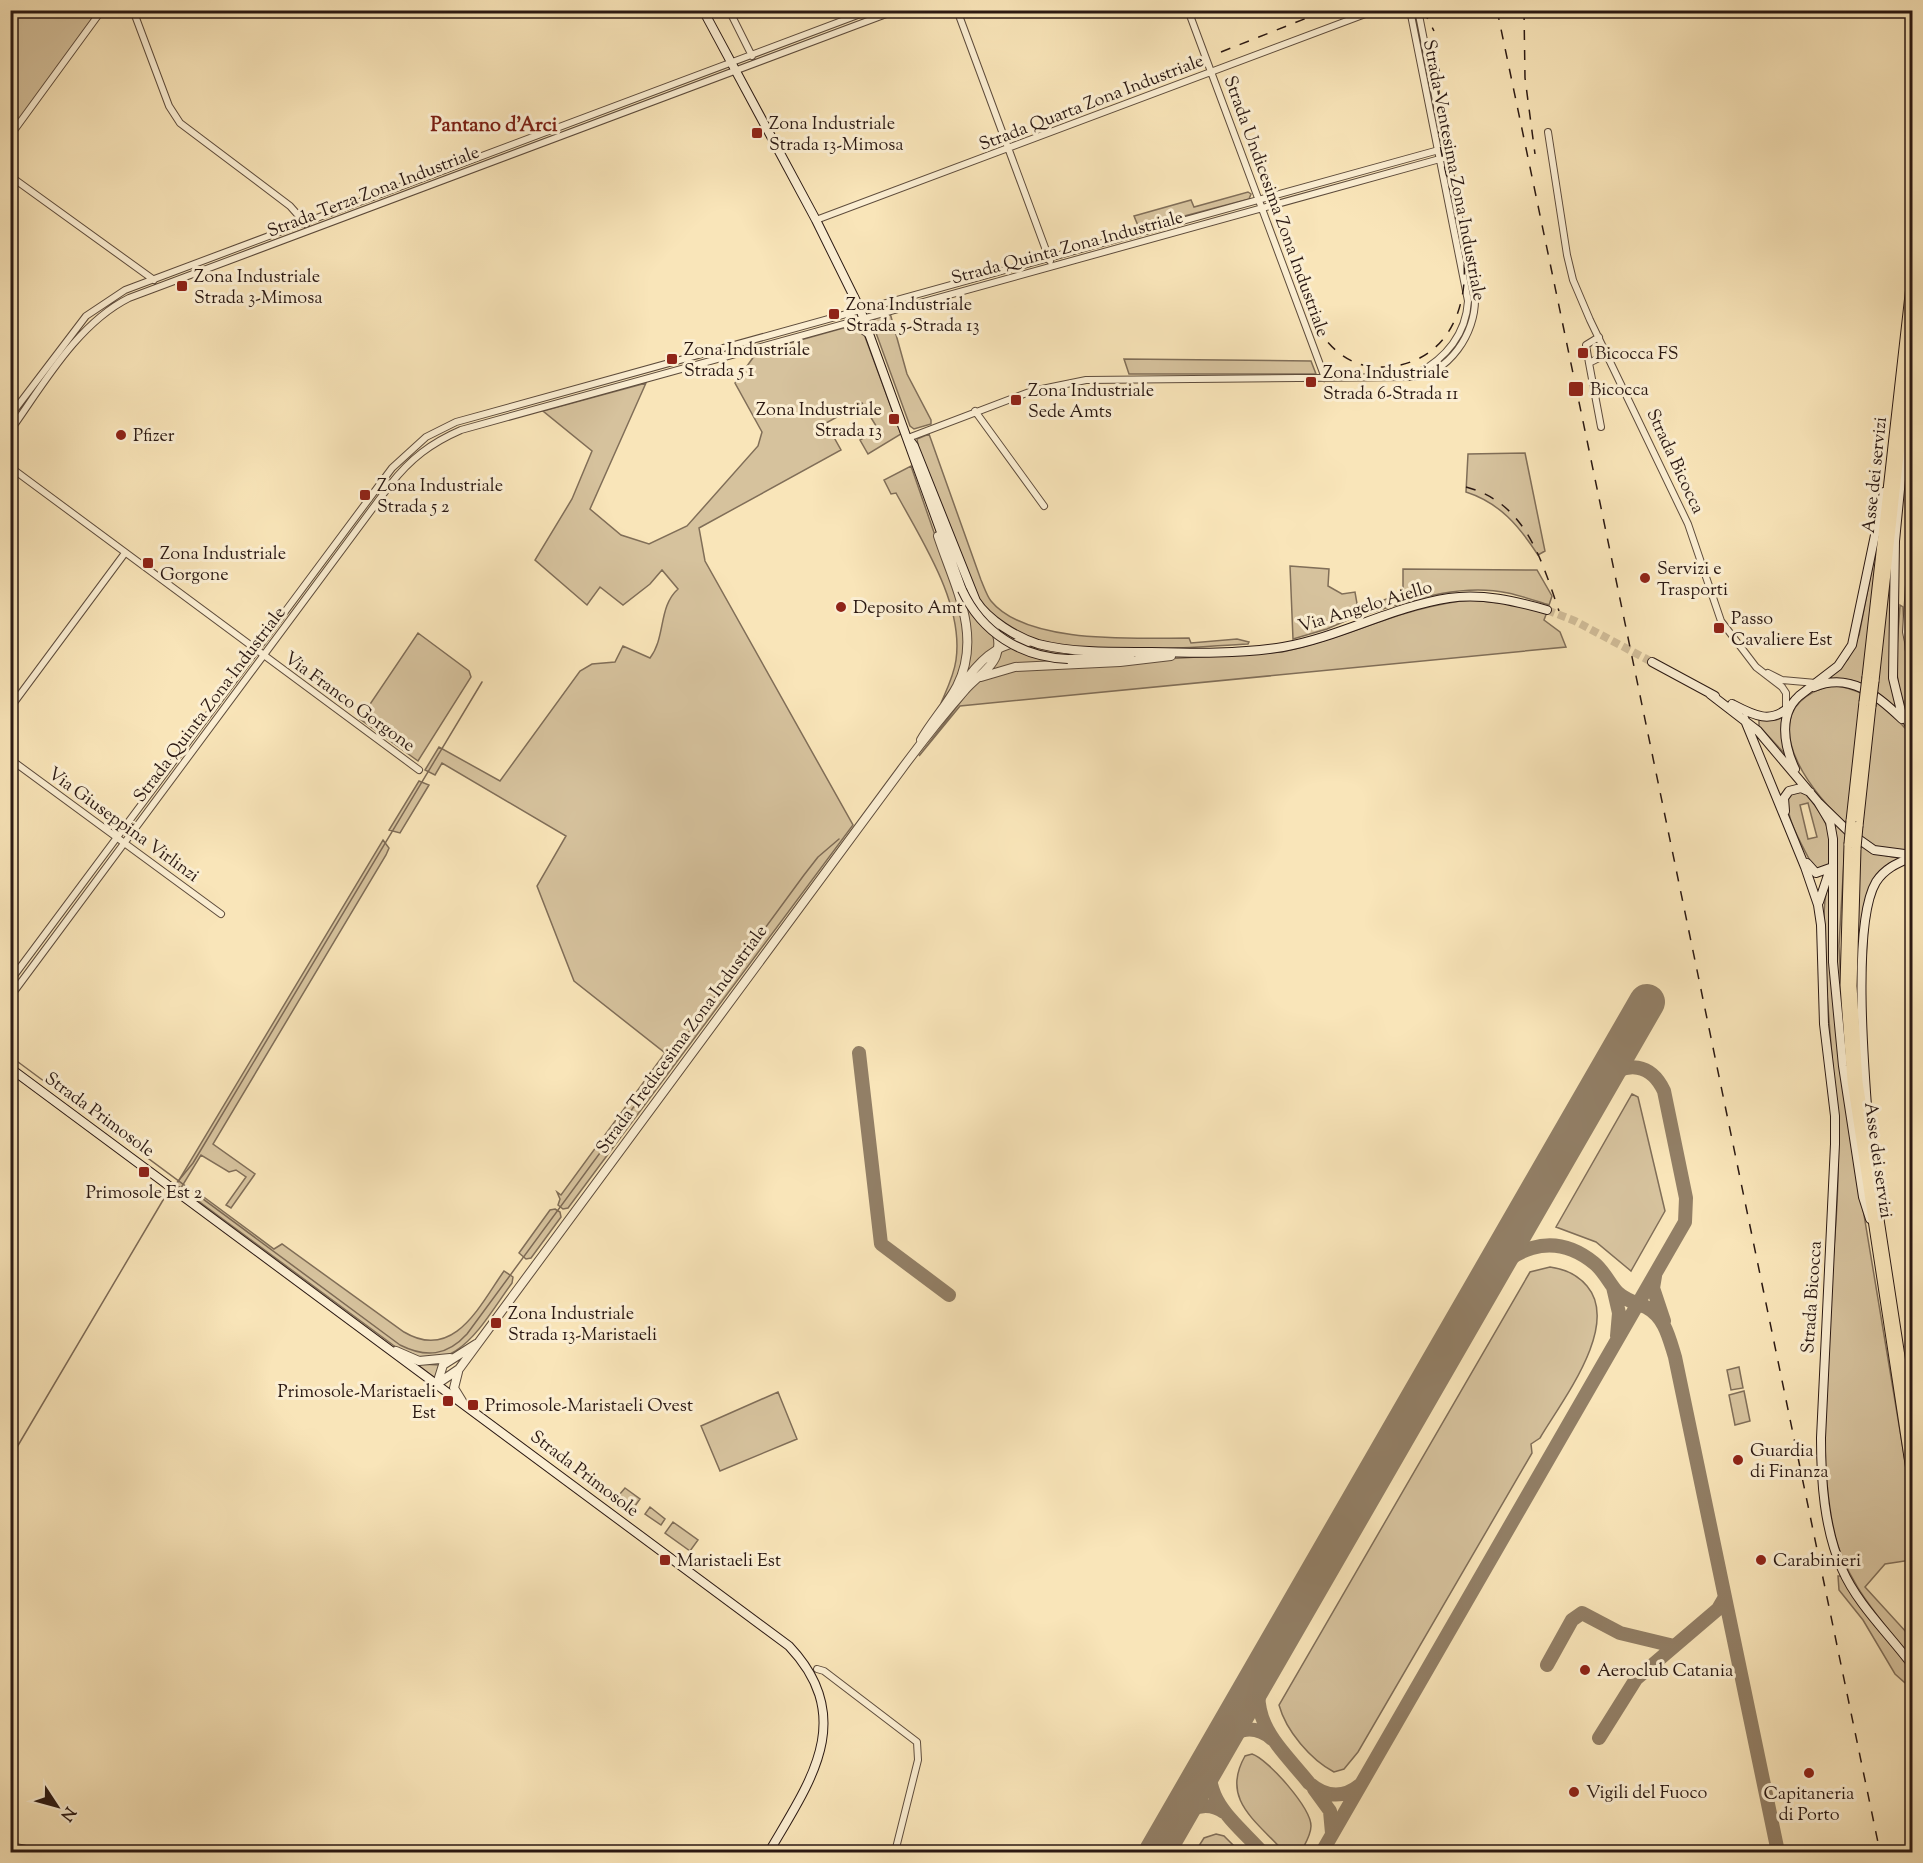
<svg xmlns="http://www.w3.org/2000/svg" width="1923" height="1863" font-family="'Sorts Mill Goudy',serif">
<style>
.green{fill:#d6c29d;stroke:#806e58;stroke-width:1.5;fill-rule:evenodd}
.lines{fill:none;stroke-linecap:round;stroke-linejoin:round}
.stream{stroke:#7d6a55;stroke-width:1.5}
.taxiway{stroke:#927f66;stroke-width:14}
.runway{stroke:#927f66;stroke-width:36}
.secondary-tunnel{stroke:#d0bc98;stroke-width:8;stroke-dasharray:8 4;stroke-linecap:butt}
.minor-casing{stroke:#5e4c3c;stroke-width:8}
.tertiary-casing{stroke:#5e4c3c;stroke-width:10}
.secondary-casing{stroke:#2b1913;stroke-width:10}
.primary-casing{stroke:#2b1913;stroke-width:11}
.minor{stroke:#fbeed2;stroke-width:6}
.tertiary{stroke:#fbeed2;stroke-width:8}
.secondary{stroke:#fbeed2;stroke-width:8}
.primary{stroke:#f9e5b9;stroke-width:9}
.rail{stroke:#2b1913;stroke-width:1.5;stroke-dasharray:10 10;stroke-linecap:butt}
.secondary-bridge-casing{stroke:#2b1913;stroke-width:10;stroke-linecap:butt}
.primary-bridge-casing{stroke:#2b1913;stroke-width:11;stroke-linecap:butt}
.secondary-bridge{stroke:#fbeed2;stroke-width:8}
.primary-bridge{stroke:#f9e5b9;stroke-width:9}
.poi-dot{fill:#8f2418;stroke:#fbeed2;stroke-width:2}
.labels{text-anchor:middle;stroke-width:6;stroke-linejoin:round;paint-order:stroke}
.street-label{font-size:18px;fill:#2b1913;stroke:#fbeed2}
.poi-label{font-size:18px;fill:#2b1913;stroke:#fbeed2;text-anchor:start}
.neighbourhood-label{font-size:20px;font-weight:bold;fill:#7a1f14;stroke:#fbeed2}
</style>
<rect width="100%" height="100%" fill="#f9e5b9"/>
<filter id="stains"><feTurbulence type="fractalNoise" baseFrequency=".00333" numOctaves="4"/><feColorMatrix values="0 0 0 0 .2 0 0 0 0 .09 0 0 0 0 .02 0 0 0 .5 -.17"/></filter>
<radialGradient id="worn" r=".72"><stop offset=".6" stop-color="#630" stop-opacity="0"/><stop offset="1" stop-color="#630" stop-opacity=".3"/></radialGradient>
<path class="green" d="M11,11H98L11,131Z
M1248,192L1251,194L1249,199L1139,228L1134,216L1191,200L1194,207Z
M890,313L907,374L931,420V424L914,429L910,426L872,322L877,317Z
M847,327L864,334L901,434L868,454L860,440L878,429L862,403L826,423L841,450L699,528L705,561L853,825L568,1208L563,1209L558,1205L560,1199L557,1192L561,1195L665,1053L574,981L537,886L566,836L442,763L435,775L425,770L439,747L500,781L580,671L592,664L615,662L623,646L650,658C666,637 658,607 678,589L662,570L650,584L623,605L600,587L587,605L535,560L572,499L592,451L543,411L646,383L590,509L621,535L649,544L687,526L758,446L762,432L735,383L757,352Z
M1124,359L1311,361L1316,374H1129Z
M929,434L981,580C984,587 987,596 991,601C1027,645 1137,638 1189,638L1191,643L1237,639L1249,642L1248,644C1188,647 1073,660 1020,633C1002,624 990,613 978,599L919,451L917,439Z
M1525,453L1545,551L1538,555C1519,526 1500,503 1466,492L1468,454Z
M911,466L964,619L966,653L956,682L941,703C947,689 954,675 956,660C964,604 922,541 896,493L891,494L884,480Z
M1878,537L1892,558L1891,681L1897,709C1878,691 1856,675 1828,679L1848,659L1859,635Z
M1290,566L1329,569L1328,586L1342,594L1355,592L1359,615L1327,629L1293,639Z
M1403,569L1537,570L1552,596L1549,605C1536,601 1522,596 1508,593C1460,583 1412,600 1367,614L1361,607L1403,594Z
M962,596L975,618L997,639L996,649L960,683C973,648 972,632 962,596Z
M1472,600L1510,604L1547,612L1544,620L1560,632L1566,647L960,706L919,756L975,683L984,677L1014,668L1282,652C1347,639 1405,605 1472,600Z
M1900,605L1903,607L1905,649L1912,668V719C1889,687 1898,643 1900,605Z
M418,633L469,671L471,677L418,761L360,719Z
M1016,643L1090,653L1067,662L984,673L999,650Z
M1833,685C1872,692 1886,706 1912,736V851C1901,852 1887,851 1876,847C1860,840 1846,824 1834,812C1799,777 1754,705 1833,685Z
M1784,717L1785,753H1784L1759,726V720H1776Z
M419,781L429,785L400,833L389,830Z
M1795,790L1805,793C1820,810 1843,844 1827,867L1814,869C1804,847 1784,819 1788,795ZM1808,803L1817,837L1808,839L1800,805Z
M1834,822C1856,840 1873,858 1903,858L1870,888L1861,1049L1845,843L1839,946L1844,1049L1836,953L1837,842Z
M383,840L389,848L386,855L213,1144L255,1174L231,1208L226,1205L246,1177L236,1170L229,1172L201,1155L181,1188L176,1185Z
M1830,874L1829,926L1858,1179L1907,1473L1912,1522V1562L1911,1560L1885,1564L1865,1587L1907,1633L1912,1632V1660C1878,1616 1845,1582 1832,1526C1806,1408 1841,1267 1838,1145C1836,1082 1827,1019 1825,955C1824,927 1822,901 1830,874Z
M1632,1094L1638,1097L1665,1211L1631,1271L1596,1242L1556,1227Z
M197,1192L274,1249L282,1244L404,1332C454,1362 480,1305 504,1271L513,1277L512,1283C481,1325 453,1386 393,1345L193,1197Z
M555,1209L560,1212L561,1217L531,1258L526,1259L519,1253L550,1210Z
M1550,1267C1565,1269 1577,1274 1587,1286C1621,1326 1561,1402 1540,1438L1531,1444L1532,1453L1358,1752L1344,1769L1334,1772C1311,1760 1286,1731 1279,1705L1530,1272Z
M418,1364L440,1365L435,1378L418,1365Z
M1739,1367L1743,1388L1731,1390L1727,1370Z
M1744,1391L1750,1421L1735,1425L1729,1395Z
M778,1392L797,1439L720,1471L701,1426Z
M625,1488L640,1499L635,1506L619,1495Z
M650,1507L665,1519L661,1525L645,1514Z
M673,1522L698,1540L690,1551L665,1533Z
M1838,1576H1841L1852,1595L1912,1670V1689L1895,1674L1863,1620L1839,1590Z
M1252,1754C1268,1759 1311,1808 1311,1826C1311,1835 1305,1844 1301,1852H1284C1257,1821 1220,1800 1245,1756Z
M1216,1834L1224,1836L1240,1852H1195L1204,1838Z"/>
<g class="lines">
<path class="stream" d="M10,1056L400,1345C426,1358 447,1356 467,1334L804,875L818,857L839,839
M175,1185L193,1163L482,682
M10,1459L169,1190"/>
<path class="taxiway" d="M859,1053L881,1244L949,1295
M1655,1276L1653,1288L1664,1321
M1613,1287L1619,1313L1617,1336
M1482,1290C1508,1248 1552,1229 1594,1263C1604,1271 1609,1283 1617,1292C1625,1300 1636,1303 1646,1307C1665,1317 1669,1338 1675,1357L1778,1852
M1547,1665L1572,1620L1582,1613L1620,1633L1674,1646
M1262,1671C1247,1721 1280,1747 1309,1783C1325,1797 1343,1799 1360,1785
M1599,1738L1636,1679L1718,1609L1725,1597
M1217,1748C1231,1730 1253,1722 1272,1739
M1214,1753C1197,1796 1236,1823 1262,1852
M1314,1789L1330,1811L1332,1833
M1167,1835C1181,1815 1199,1796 1224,1812
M1322,1852L1685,1222L1686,1198L1664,1091C1651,1063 1627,1061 1604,1079"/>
<path class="runway" d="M1157,1852L1647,1002"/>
<path class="secondary-tunnel" d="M1547,610L1575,621L1652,662"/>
<defs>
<path id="minor" d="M133,10L169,106L180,123L290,206L306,224
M729,10L752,56
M957,10L1050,261
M1188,10L1325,378
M1410,10L1468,301C1466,334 1446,358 1418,373
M1548,132L1567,255L1573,280L1590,320L1688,524L1721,621L1756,667L1782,687L1786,693V709
M10,136L102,10
M10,176L154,280
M816,220L1376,10
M846,325L858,327L869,335
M1599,337L1586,345L1589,363L1607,354
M1589,363L1601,427
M975,411L1044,506
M10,416L86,316L125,290L871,10
M10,431C43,385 77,324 129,298L897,10
M908,438L1032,391L1086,380L1412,377C1449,374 1476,333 1475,298L1418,10
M10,467L419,770
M1912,537L1906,632L1912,660
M1768,673L1782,680L1816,683
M10,708L125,553
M10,759L221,914
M10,981L392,468L426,437L456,422L1446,148
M10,997L390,485C410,459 431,443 461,430L1447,157
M817,1669L824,1671L917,1742L918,1760L895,1852"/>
<path id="tertiary" d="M981,677L1015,667L1120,662L1171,656
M960,688C977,664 996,641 1028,642
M921,740C932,721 947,705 957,686C983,635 954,585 938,536
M476,1344L443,1365L437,1384L459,1369L901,770C921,743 943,715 965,690C974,679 991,669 996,656C1002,640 996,630 987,617
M396,1351L419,1361L450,1358
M458,1372L454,1388L462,1401
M10,1847L36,1852"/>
<path id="secondary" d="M703,10L816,220L860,309L962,590
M1908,407L1895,541L1893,678L1901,711L1912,729
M908,438L914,446L976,601C988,620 1016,637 1038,644C1074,653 1114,652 1151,652C1195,653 1240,654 1283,647C1340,637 1391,607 1449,598C1482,593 1515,601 1547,610
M1068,659L1130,657
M1652,662L1715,696
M1814,687C1850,672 1877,695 1902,719
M1710,694L1758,731L1818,802L1850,833L1874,850L1912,855
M1799,696L1838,666L1852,645L1884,492
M1732,704C1753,715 1771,725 1790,706
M1744,718L1805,867L1818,905L1821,925L1824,1024L1835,1116V1144L1821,1438C1821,1480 1824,1529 1842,1569C1857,1604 1889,1634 1912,1665
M1795,769C1784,746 1777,711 1803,693
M1818,802L1830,822L1833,839V962L1843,1066L1863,1197L1870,1219
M1785,811L1784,798L1789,791L1801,788L1810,792
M1807,863L1816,873L1830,868
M1819,902L1830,869
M10,1068L789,1646C858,1719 809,1783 769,1852
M1869,1132C1865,1080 1851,924 1876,882C1885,868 1898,863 1912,857"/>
<path id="primary" d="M1867,677L1912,277
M1874,681L1912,338
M1851,821L1864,702
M1858,826L1871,706
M1849,844L1845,985L1852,1081L1912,1477
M1856,848L1852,986L1858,1082L1912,1435"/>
</defs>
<use href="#minor" class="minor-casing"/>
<use href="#tertiary" class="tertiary-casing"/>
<use href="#secondary" class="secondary-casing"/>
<use href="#primary" class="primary-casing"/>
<use href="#minor" class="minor"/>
<use href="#tertiary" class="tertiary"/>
<use href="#secondary" class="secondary"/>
<use href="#primary" class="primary"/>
<path class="rail" d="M1423,10L1434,31
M1497,10C1626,624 1752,1238 1880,1852
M1524,10L1525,78L1535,154
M1221,52L1327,10
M1274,214L1317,327C1329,348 1349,365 1374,367C1438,370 1468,320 1464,262C1461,224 1448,187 1441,150C1436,123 1440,95 1439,68
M1466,487C1526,503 1541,559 1559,611"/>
<defs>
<path id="secondary-bridge" d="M962,590C982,633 1021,657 1068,659"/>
<path id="primary-bridge" d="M1864,702L1867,677
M1871,706L1874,681
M1849,844L1851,821
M1856,848L1858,826"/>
</defs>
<use href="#secondary-bridge" class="secondary-bridge-casing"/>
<use href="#primary-bridge" class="primary-bridge-casing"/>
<use href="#secondary-bridge" class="secondary-bridge"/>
<use href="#primary-bridge" class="primary-bridge"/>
</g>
<g class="poi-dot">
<rect x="751" y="127" width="12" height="12" rx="3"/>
<rect x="176" y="280" width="12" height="12" rx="3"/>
<rect x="828" y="308" width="12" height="12" rx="3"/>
<rect x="1577" y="347" width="12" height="12" rx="3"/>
<rect x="666" y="353" width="12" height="12" rx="3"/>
<rect x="1305" y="376" width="12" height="12" rx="3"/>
<rect x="1568" y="381" width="16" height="16" rx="3"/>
<rect x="1010" y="394" width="12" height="12" rx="3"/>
<rect x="888" y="413" width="12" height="12" rx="3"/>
<circle cx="121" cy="435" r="6"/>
<rect x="359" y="489" width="12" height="12" rx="3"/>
<rect x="142" y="557" width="12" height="12" rx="3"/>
<circle cx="1645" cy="578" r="6"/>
<circle cx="841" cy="607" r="6"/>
<rect x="1713" y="622" width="12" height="12" rx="3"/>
<rect x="138" y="1166" width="12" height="12" rx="3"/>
<rect x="490" y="1317" width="12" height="12" rx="3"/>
<rect x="442" y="1395" width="12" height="12" rx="3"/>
<rect x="467" y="1399" width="12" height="12" rx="3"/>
<circle cx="1738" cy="1460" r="6"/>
<rect x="659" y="1554" width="12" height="12" rx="3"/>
<circle cx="1761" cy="1560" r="6"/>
<circle cx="1585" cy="1670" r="6"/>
<circle cx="1809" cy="1773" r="6"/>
<circle cx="1574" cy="1792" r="6"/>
</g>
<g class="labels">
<g class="street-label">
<text transform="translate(1091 102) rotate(-21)" y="6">Strada Quarta Zona Industriale</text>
<text transform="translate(1455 170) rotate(79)" y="6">Strada Ventesima Zona Industriale</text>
<text transform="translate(373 191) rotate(-21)" y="6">Strada Terza Zona Industriale</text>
<text transform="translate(1277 206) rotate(70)" y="6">Strada Undicesima Zona Industriale</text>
<text transform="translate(1067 247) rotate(-15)" y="6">Strada Quinta Zona Industriale</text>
<text transform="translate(1676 461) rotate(65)" y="6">Strada Bicocca</text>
<text transform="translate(1874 475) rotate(-84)" y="6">Asse dei servizi</text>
<text transform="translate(1365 606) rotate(-17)" y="6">Via Angelo Aiello</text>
<text transform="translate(350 701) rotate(36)" y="6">Via Franco Gorgone</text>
<text transform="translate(209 704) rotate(-53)" y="6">Strada Quinta Zona Industriale</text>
<text transform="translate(124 824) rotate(36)" y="6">Via Giuseppina Virlinzi</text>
<text transform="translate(681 1039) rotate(-54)" y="6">Strada Tredicesima Zona Industriale</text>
<text transform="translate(100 1114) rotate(36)" y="6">Strada Primosole</text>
<text transform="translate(1879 1160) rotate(82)" y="6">Asse dei servizi</text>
<text transform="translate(1811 1297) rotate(-86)" y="6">Strada Bicocca</text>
<text transform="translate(585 1473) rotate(37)" y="6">Strada Primosole</text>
</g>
<g class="poi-label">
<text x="769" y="129">Zona Industriale<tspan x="769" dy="21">Strada 13-Mimosa</tspan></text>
<text x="194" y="282">Zona Industriale<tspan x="194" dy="21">Strada 3-Mimosa</tspan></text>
<text x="846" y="310">Zona Industriale<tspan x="846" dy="21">Strada 5-Strada 13</tspan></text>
<text x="684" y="355">Zona Industriale<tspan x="684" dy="21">Strada 5 1</tspan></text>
<text x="1595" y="359">Bicocca FS</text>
<text x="1323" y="378">Zona Industriale<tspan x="1323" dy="21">Strada 6-Strada 11</tspan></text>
<text x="1590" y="395">Bicocca</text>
<text x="1028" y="396">Zona Industriale<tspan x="1028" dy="21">Sede Amts</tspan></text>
<text x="882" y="415" text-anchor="end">Zona Industriale<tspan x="882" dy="21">Strada 13</tspan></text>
<text x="133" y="441">Pfizer</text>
<text x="377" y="491">Zona Industriale<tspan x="377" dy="21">Strada 5 2</tspan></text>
<text x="160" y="559">Zona Industriale<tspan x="160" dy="21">Gorgone</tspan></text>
<text x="1657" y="574">Servizi e<tspan x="1657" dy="21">Trasporti</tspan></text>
<text x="853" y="613">Deposito Amt</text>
<text x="1731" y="624">Passo<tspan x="1731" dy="21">Cavaliere Est</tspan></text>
<text x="144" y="1198" text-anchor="middle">Primosole Est 2</text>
<text x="508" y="1319">Zona Industriale<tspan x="508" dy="21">Strada 13-Maristaeli</tspan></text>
<text x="436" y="1397" text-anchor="end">Primosole-Maristaeli<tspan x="436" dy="21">Est</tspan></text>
<text x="485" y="1411">Primosole-Maristaeli Ovest</text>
<text x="1750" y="1456">Guardia<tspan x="1750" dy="21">di Finanza</tspan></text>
<text x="677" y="1566">Maristaeli Est</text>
<text x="1773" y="1566">Carabinieri</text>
<text x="1597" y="1676">Aeroclub Catania</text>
<text x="1586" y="1798">Vigili del Fuoco</text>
<text x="1809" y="1799" text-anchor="middle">Capitaneria<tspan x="1809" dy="21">di Porto</tspan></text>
</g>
<g class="neighbourhood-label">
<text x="494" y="131">Pantano d'Arci</text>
</g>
</g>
<rect width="1923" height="1863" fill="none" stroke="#f9e5b9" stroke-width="36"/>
<rect x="12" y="12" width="1899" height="1839" fill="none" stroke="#2b1913" stroke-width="3"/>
<rect x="18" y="18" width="1887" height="1827" fill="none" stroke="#2b1913" stroke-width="1.5"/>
<g transform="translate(57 1806) rotate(126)" stroke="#fbeed2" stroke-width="4.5" paint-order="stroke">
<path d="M0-4.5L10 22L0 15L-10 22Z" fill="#2b1913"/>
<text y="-9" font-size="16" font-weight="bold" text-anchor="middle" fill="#2b1913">N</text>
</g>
<rect width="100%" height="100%" filter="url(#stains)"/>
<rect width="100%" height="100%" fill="url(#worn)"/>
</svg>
